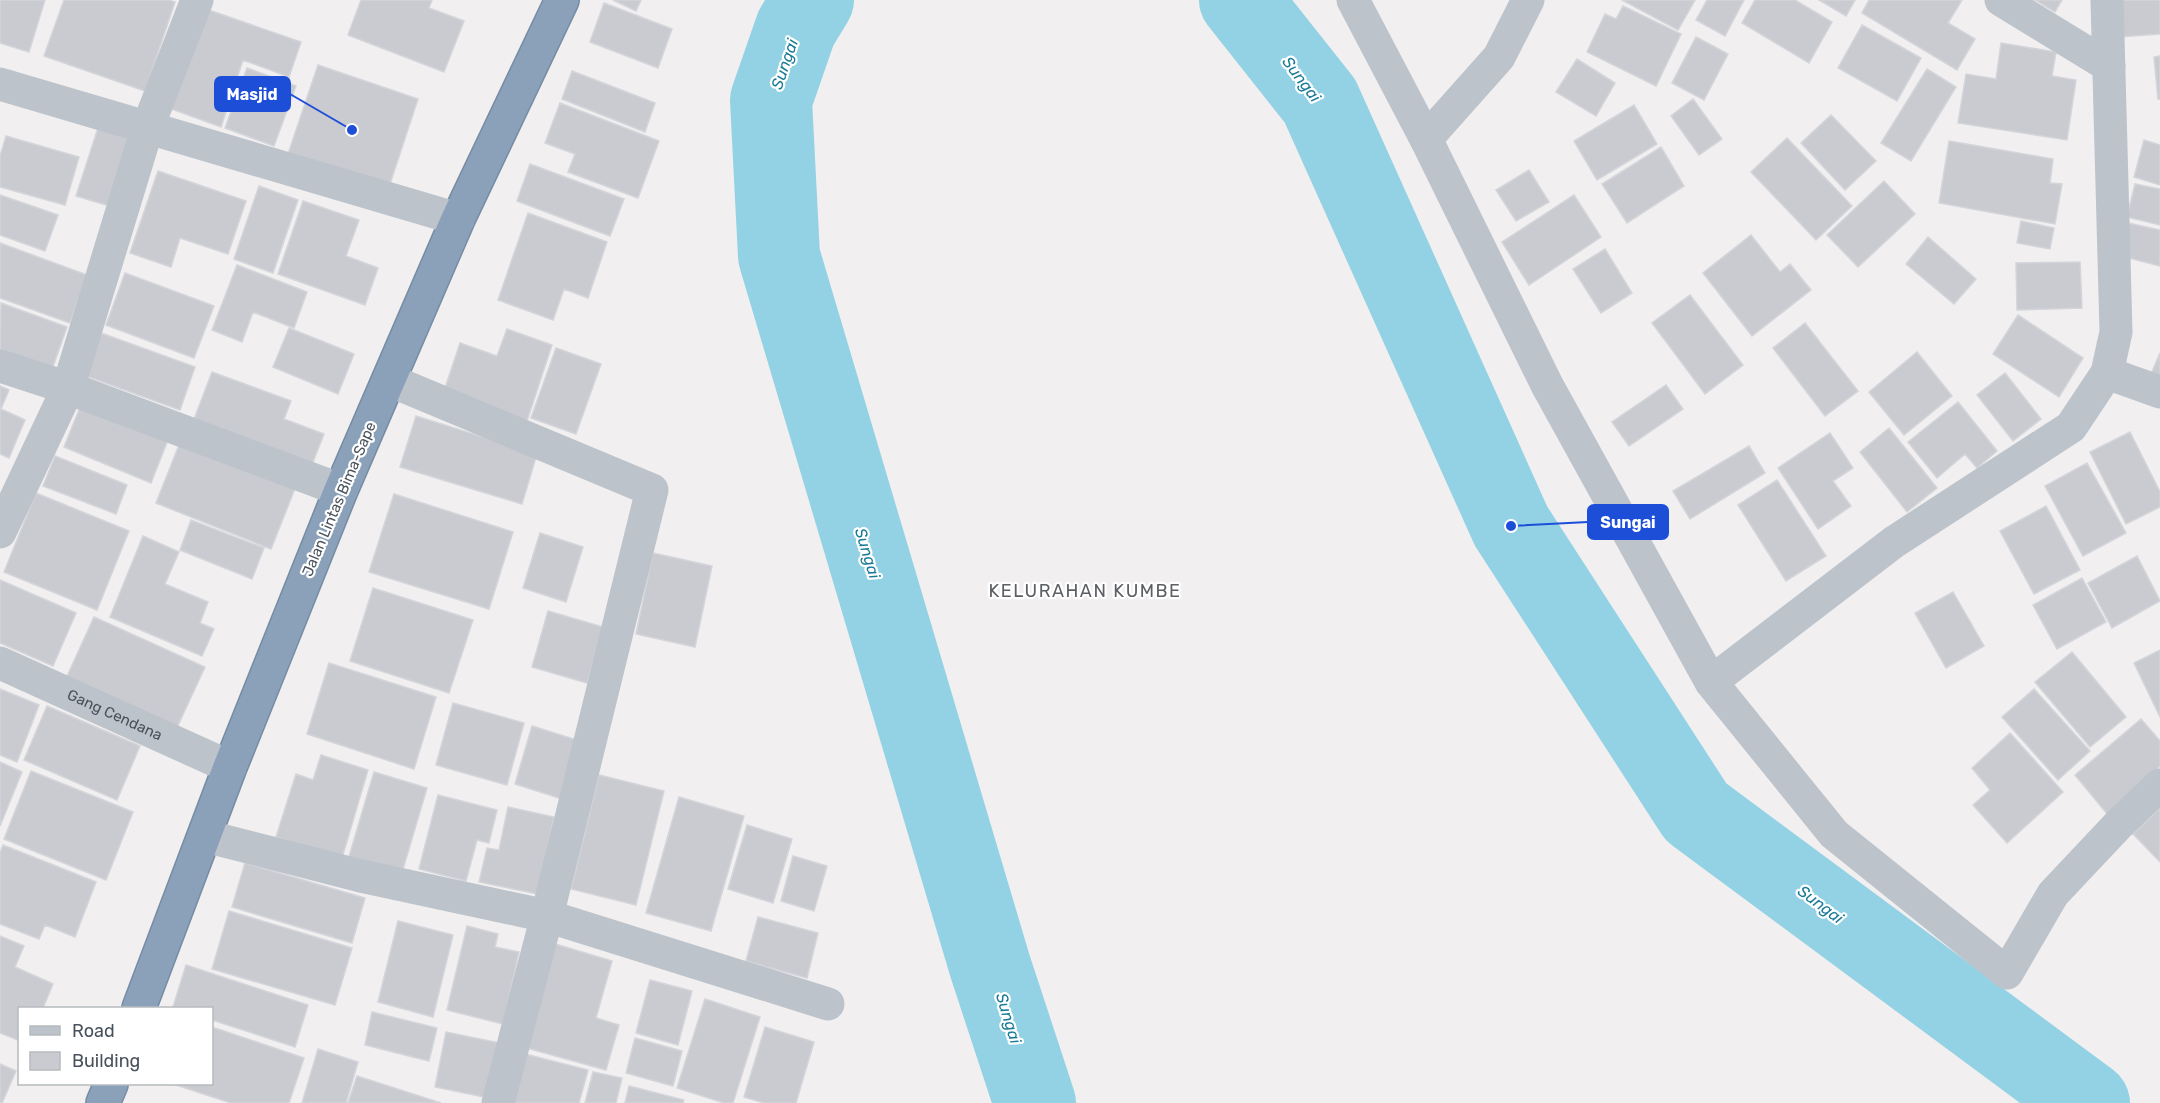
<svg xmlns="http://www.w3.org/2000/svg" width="2160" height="1103" font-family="Rubik,sans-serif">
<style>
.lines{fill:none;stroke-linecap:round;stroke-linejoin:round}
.river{stroke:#92d2e4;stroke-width:82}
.building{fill:#c9cbd1;stroke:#d3d5da;stroke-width:1.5}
.highway-casing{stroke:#768ca5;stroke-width:36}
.street{stroke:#bcc3cb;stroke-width:33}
.highway{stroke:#8ba1b9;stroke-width:33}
.labels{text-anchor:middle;stroke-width:4.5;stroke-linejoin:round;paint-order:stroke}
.street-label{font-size:15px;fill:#49525b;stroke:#fff}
.water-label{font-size:16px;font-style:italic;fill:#197b97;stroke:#fff}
.quarter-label{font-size:18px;letter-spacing:1.5px;fill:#5c5f63;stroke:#fff}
.leader{fill:none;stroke:#1d4ed8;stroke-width:2}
.callout-dot{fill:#1d4ed8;stroke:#fff;stroke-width:2}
.callout{fill:#1d4ed8;stroke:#1d4ed8;stroke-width:2}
.callout-label{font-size:16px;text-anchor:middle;font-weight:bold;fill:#fff}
</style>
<rect width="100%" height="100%" fill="#f1efef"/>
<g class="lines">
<path class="river" d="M813,0L796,28L771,100L779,256L990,966L1035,1103
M1240,0L1320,101L1511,526L1696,812L2089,1103"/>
</g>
<path class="building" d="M0,0H45L29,52L0,43Z
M64,0H169L175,2L145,91L44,56Z
M361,0H432L429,8L464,21L444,72L348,35Z
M613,0H641L636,11Z
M1622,0H1695L1678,30Z
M1707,0H1744L1725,36L1696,20Z
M1755,0H1795L1832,22L1809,63L1742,23Z
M1819,0H1855L1846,16Z
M1869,0H1962L1948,23L1975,39L1957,70L1862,13Z
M2035,0H2062L2055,12Z
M2116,0H2160V34L2119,37Z
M604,3L672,29L658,68L590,42Z
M1623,6L1681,34L1656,86L1587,52L1605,14L1616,19Z
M203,8L301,42L289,77L243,60L221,127L169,108Z
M1862,25L1921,58L1897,101L1838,68Z
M1696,37L1728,54L1704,100L1672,83Z
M2001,43L2056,52L2052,76L2076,80L2067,140L1958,123L1966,74L1996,79Z
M2160,56V99H2158L2154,57Z
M1577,59L1615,83L1596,116L1556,92Z
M318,65L418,99L389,187L288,154Z
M247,68L296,86L274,146L225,128Z
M1927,69L1956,87L1911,161L1881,143Z
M572,71L655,103L645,132L562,99Z
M1693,99L1722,139L1699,155L1671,116Z
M560,103L659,141L638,198L568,172L575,154L545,143Z
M1634,105L1657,144L1597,180L1574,141Z
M1831,115L1876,161L1845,190L1801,143Z
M98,128L134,140L113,207L76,196Z
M6,136L79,157L65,205L0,187V156Z
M1787,138L1852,206L1816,240L1751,172Z
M2144,140L2160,145V185L2134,177Z
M1949,141L2053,159L2050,183L2062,184L2055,224L1939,203Z
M1661,147L1684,186L1627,223L1602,184Z
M530,164L624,199L610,236L517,201Z
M1529,170L1549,202L1516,221L1496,190Z
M158,171L246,201L228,254L180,238L171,267L130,253Z
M1884,181L1915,214L1858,267L1827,235Z
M2135,184L2160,189V225L2127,217Z
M259,186L298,200L273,273L234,259Z
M0,195L58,215L45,251L0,235Z
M1574,195L1601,237L1529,285L1502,242Z
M303,201L359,220L346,256L378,268L365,305L278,274Z
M528,213L607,242L588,298L564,289L553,320L498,300Z
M2021,221L2054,228L2050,249L2017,243Z
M2128,223L2160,230V266L2121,256Z
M1751,235L1780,272L1790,264L1811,290L1752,336L1703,273Z
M1928,237L1976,279L1954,304L1906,264Z
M0,243L87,275L70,323L0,298Z
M1605,249L1632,293L1601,313L1573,269Z
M2080,262L2082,308L2017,310L2016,263Z
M237,265L307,292L294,328L253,312L242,342L212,330Z
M125,273L214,306L194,358L106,325Z
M1690,295L1743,365L1705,394L1652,323Z
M1,303L67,327L50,375L0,356Z
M2018,315L2083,358L2059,397L1993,354Z
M1805,323L1858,391L1825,416L1773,348Z
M289,328L354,354L338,394L273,367Z
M507,329L552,345L524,430L441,400L460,343L497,356Z
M101,333L195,367L180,410L86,376Z
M556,348L601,364L576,434L531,418Z
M1917,352L1952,396L1904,435L1869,392Z
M2160,353V377L2151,374Z
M212,372L291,401L284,419L324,434L311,467L193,422Z
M2005,373L2041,419L2013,441L1977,395Z
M1666,385L1683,409L1629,446L1612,422Z
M0,386L9,390L1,409L25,420L9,458L0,454Z
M1958,402L1997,451L1977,468L1965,454L1937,478L1908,442Z
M81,405L168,440L151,483L64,447Z
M416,416L537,454L522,504L400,467Z
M1889,428L1937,488L1907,512L1860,452Z
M2130,432L2160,492V507L2126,524L2090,452Z
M1830,433L1853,468L1833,481L1851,506L1818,529L1778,468Z
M181,440L296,486L271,549L156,503Z
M1749,446L1765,473L1690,519L1673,491Z
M55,456L127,485L116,514L43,486Z
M2087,463L2126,533L2083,556L2045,486Z
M1777,480L1826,556L1786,581L1738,505Z
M36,493L129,531L97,610L4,572Z
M394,494L513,532L489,609L369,572Z
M2046,506L2080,570L2034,594L2000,531Z
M191,520L264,548L252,579L180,550Z
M540,533L583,547L566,602L523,588Z
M143,536L179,552L165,584L208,602L200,623L214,629L202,656L110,617Z
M653,553L712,566L695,647L636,634Z
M2137,556L2160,601L2112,628L2088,583Z
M2082,578L2106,622L2057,649L2033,605Z
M0,580L76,613L53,666L0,643Z
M373,588L473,620L449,693L350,661Z
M1953,592L1984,646L1946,668L1915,613Z
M548,611L603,627L587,683L532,667Z
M94,617L205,667L174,734L64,683Z
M2160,650V717L2134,663Z
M2072,652L2126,717L2090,747L2035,682Z
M329,663L436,697L414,769L307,734Z
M0,689L39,705L17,762L0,755Z
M2034,689L2090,751L2058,780L2002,717Z
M453,703L524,723L507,785L436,765Z
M47,706L140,746L117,800L24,760Z
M2141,719L2160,741V766L2108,815L2075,775Z
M532,726L580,741L562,799L515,784Z
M2010,733L2063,792L2007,843L1973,805L1990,790L1972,768Z
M321,755L368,770L342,858L276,837L296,774L313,780Z
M0,762L22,772L0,826Z
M31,771L133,812L106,880L4,839Z
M374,772L427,788L401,876L348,860Z
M599,775L664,791L636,905L571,889Z
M438,795L497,810L489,843L477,840L466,881L419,869Z
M679,797L744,816L711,931L646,913Z
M508,807L554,817L538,894L479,882L487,848L499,850Z
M2160,808V862L2133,834Z
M747,825L792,839L773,903L728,889Z
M3,845L96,882L75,937L45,925L39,939L0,924V853Z
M793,856L827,866L814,911L781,901Z
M245,863L365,898L352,943L232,907Z
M229,911L352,948L335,1005L212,969Z
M758,917L818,933L807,978L746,961Z
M398,921L453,935L433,1017L378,1002Z
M467,926L498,934L495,947L519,952L503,1024L447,1010Z
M0,936L24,946L15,967L53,984L43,1008H20V1041L0,1033Z
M552,943L612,961L596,1018L619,1025L606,1070L523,1047Z
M186,965L308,1005L295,1047L212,1020V1008L173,1007Z
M650,980L692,991L678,1045L636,1033Z
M705,999L760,1017L733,1103H724L677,1088Z
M372,1012L437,1028L429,1061L365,1045Z
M212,1027L304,1058L289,1103H231L173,1084H212Z
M765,1027L814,1042L796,1103H764L744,1097Z
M446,1032L500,1043L489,1098L435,1087Z
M635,1038L682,1051L673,1086L626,1073Z
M318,1049L358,1062L346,1103H302Z
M521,1053L588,1070L579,1103H508Z
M0,1064L16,1071L2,1103H0Z
M593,1072L622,1078L616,1103H585Z
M357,1076L441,1103H348Z
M629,1086L684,1100L683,1103H625Z"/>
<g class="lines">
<defs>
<path id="highway" d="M139,1008L230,767L341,490L458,219L562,0
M103,1103L111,1084"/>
</defs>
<use href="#highway" class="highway-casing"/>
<g class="street">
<path d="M1353,0L1426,139L1547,385L1711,682L1834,834L2007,973L2053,894L2119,824L2160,785"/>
<path d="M2001,0L2109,66"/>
<path d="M0,84L458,219"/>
<path d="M1426,139L1499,57L1528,0"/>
<path d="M0,366L68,388L341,490"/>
<path d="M2107,373L2160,392"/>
<path d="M389,380L652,490L547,916L498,1103"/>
<path d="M0,532L68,388L147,129L197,0"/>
<path id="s1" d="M0,663L230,767"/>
<path d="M1711,682L1894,542L2071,427L2107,373L2116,332L2107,0"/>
<path d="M205,836L361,876L547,916L828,1004"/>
</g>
<use href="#highway" class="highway"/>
</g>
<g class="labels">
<g class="street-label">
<text transform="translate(339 499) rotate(-67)" y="5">Jalan Lintas Bima-Sape</text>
<text dy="5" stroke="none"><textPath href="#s1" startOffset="126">Gang Cendana</textPath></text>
</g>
<g class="water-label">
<text transform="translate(784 64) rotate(-71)" y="6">Sungai</text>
<text transform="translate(1302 79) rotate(53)" y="6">Sungai</text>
<text transform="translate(868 553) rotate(73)" y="6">Sungai</text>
<text transform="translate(1821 904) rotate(37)" y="6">Sungai</text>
<text transform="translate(1009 1018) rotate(73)" y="6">Sungai</text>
</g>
<g class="quarter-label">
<text x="1085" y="597">KELURAHAN KUMBE</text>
</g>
</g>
<path class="leader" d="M352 130L290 94M1511 526L1588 522"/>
<g class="callout-dot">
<circle cx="352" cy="130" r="6"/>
<circle cx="1511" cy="526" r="6"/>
</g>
<g class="callout">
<rect x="215" y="77" width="75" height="34" rx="6"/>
<rect x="1588" y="505" width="80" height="34" rx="6"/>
</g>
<g class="callout-label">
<text x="252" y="100">Masjid</text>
<text x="1628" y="528">Sungai</text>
</g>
<rect x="18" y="1007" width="195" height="78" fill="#ffffff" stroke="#b6babd" stroke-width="1.5"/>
<rect x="30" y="1026" width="30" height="9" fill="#bcc3cb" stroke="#b6babd" stroke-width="1.5"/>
<text x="72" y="1037" font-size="18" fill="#49525b">Road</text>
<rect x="30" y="1052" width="30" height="18" fill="#c9cbd1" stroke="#b6babd" stroke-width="1.5"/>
<text x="72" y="1067" font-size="18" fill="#49525b">Building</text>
</svg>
